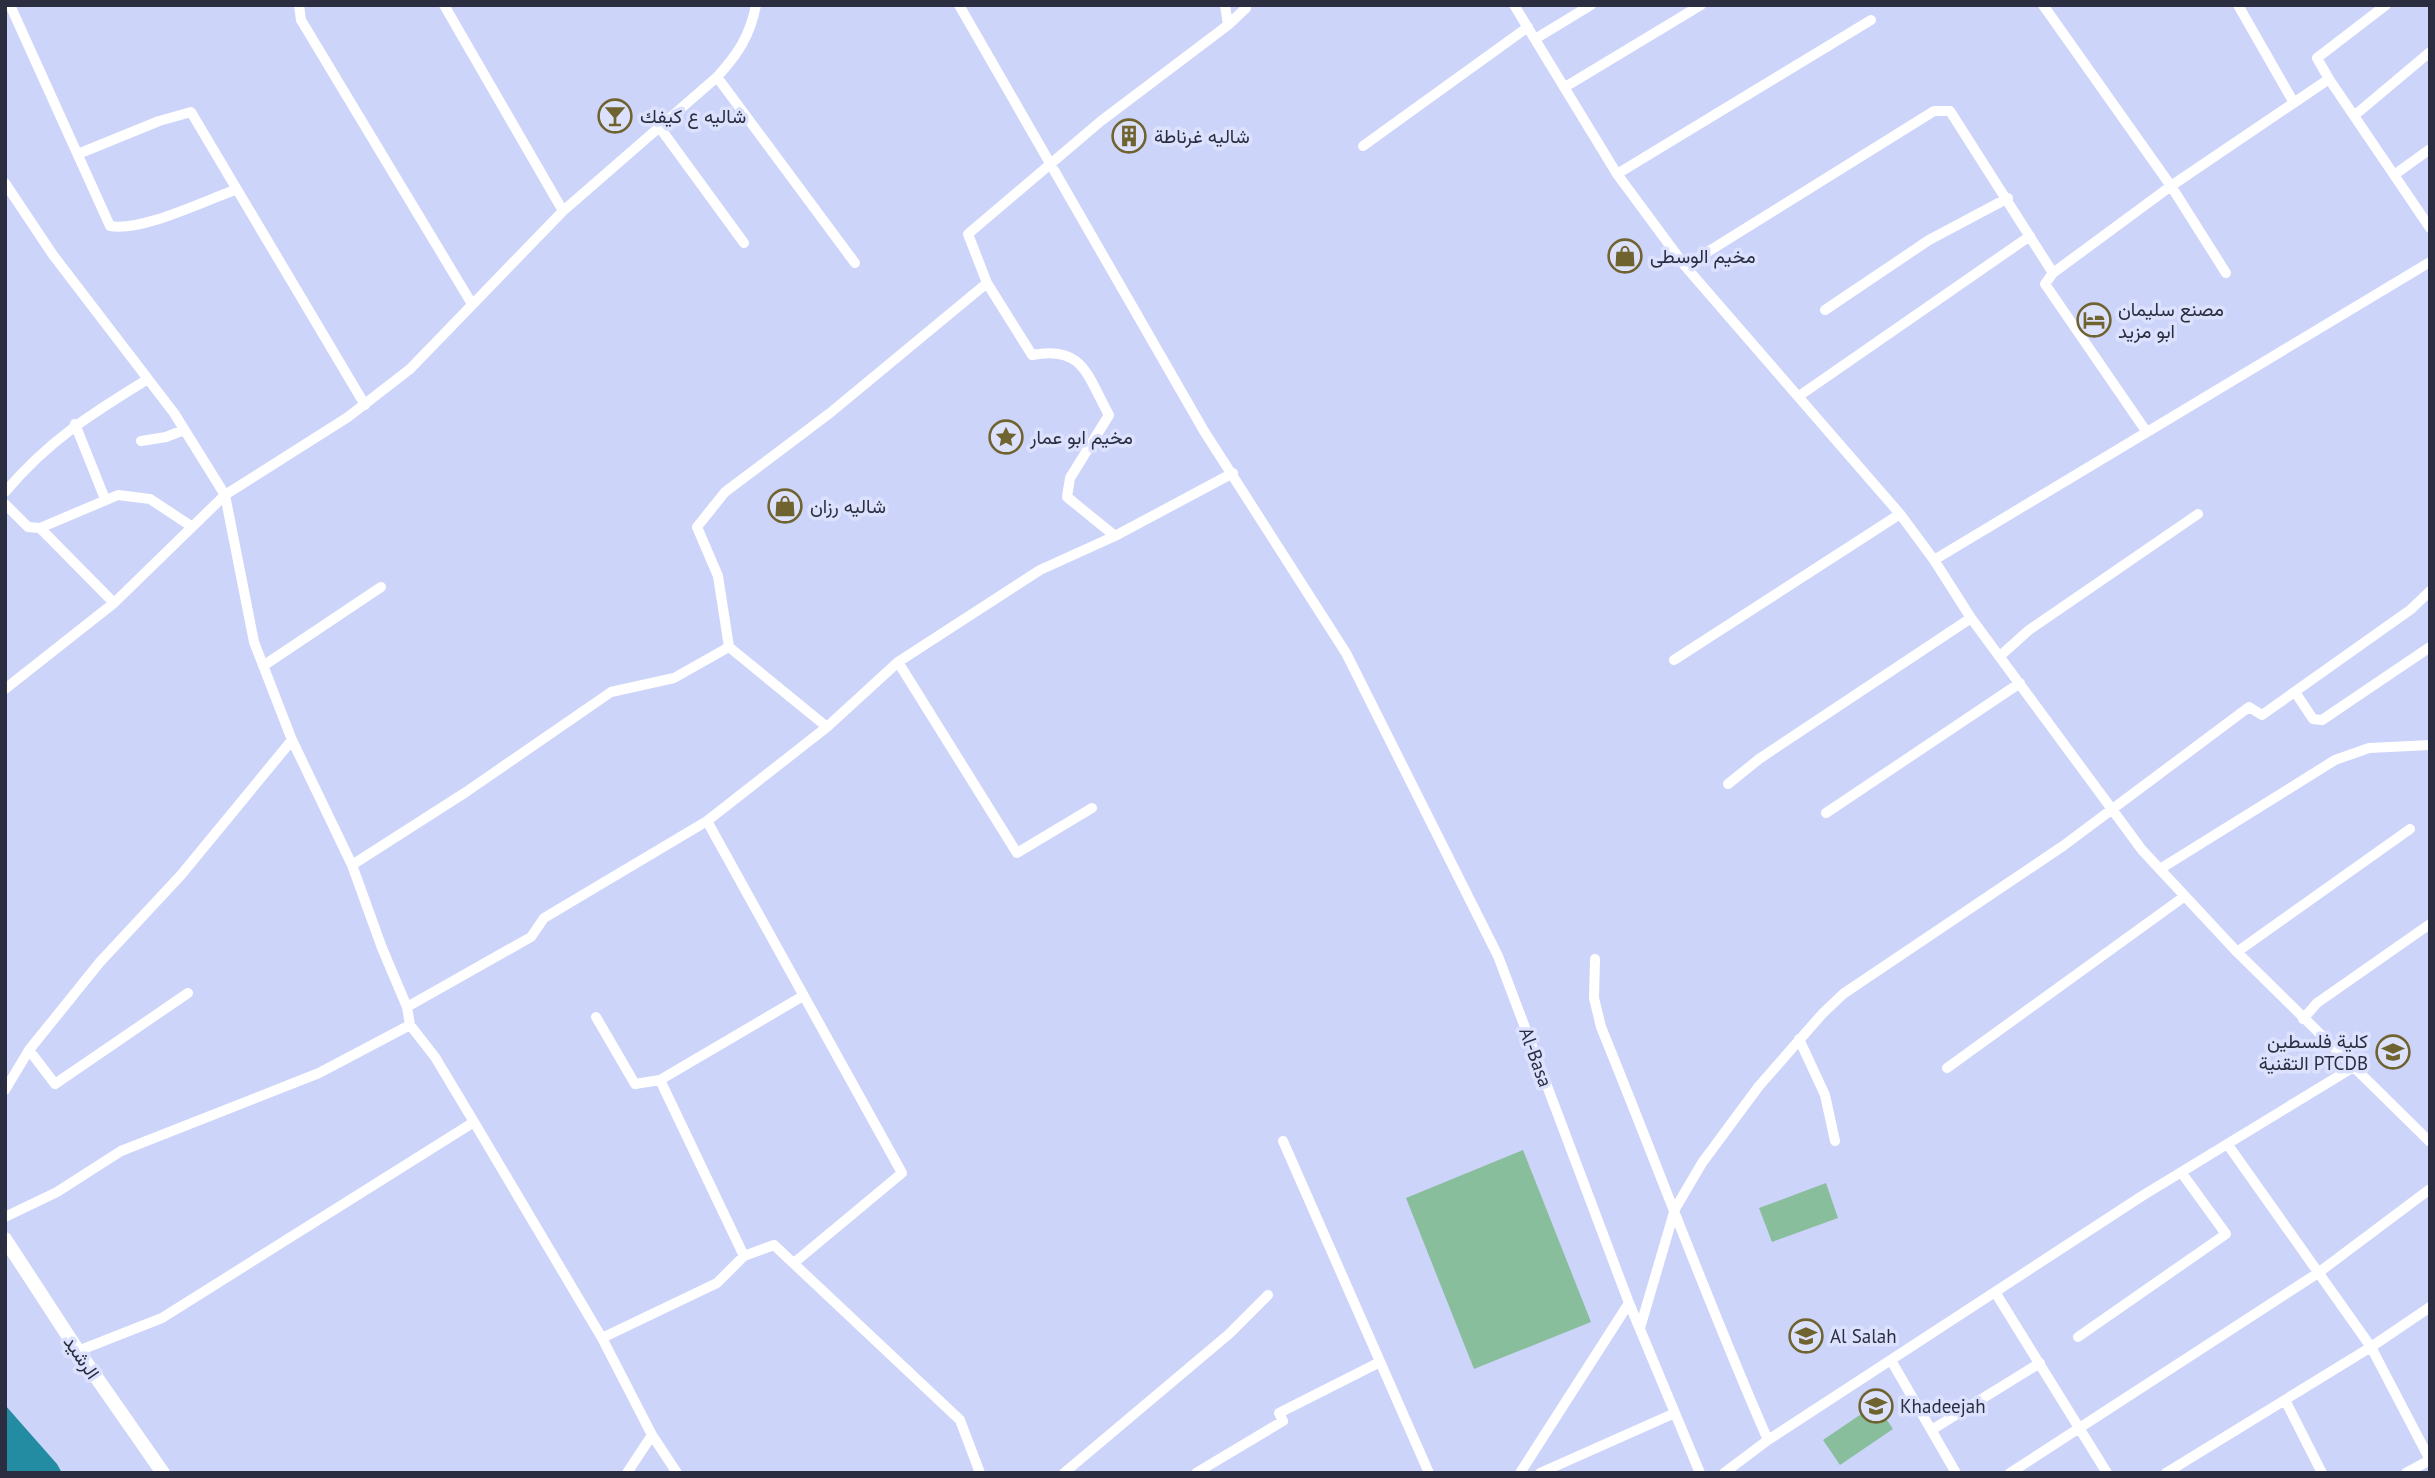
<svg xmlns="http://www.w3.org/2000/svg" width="2435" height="1478" font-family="'PT Sans',Vazirmatn,sans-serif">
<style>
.green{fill:#89be9c}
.water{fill:#238ba2}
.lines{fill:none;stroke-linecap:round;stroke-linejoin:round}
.minor{stroke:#fff;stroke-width:10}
.major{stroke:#fff;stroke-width:14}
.labels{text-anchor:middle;stroke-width:7;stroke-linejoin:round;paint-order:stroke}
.poi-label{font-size:19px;fill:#2b2e40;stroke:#dce2fe;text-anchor:start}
.street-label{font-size:19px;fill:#2b2e40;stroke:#dce2fe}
</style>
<rect width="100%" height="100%" fill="#cdd4f9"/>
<path class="green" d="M1523,1150L1591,1322L1474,1369L1406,1198Z
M1826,1183L1838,1218L1772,1242L1759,1208Z
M1876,1404L1893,1429L1840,1465L1823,1440Z"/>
<path class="water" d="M5,1405L57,1464L62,1473H5Z"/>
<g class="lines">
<path class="minor" d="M10,5L110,226C141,232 204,201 235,190
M299,5L301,20L472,304
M444,5L563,211
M959,5L1204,431L1346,653L1498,956L1629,1303L1700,1473
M1225,5L1228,25
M1514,5L1617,174L1685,266L1900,514L1934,560L1971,618L2142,850L2237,952L2430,1142
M2043,5L2171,186L2226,273
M2238,5L2294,103
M1535,39L1591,5
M717,77L855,263
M2329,79L2430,228
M1565,87L1701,5
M2355,115L2430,52
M660,128L744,243
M1363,146L1528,27
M78,154L159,121L191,112L365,405
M1617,174L1871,20
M2394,175L2430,149
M5,183L53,255L174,413L225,495L254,642L292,740L352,865L382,948L407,1007L410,1025L435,1057L474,1122L602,1338L652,1435L677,1473
M1685,266L1934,111H1950L2053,273
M1825,310L1929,240L2008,198
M1799,396L2030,236
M75,424L105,499
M2146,431L2045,284L2053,273L2171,186L2329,79L2317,58L2386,5
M141,441L166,437L184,430
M5,492C49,440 91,414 148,379
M5,504L28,527L40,528L114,603
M40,528L118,495L150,499L191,526
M1115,536L1067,497L1070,478L1109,415C1087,376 1084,345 1032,355L987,283L968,234L1101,121L1228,25L1246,8
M1934,560L2430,262
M2000,656L2029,630L2198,514
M1674,660L1900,514
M898,662L1017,853L1092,808
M263,666L381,587
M5,689L114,603L225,495L348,417L410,369L563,211L717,77C738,54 750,36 756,5
M2295,692L2313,719L2322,720L2430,647
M827,727L729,647L718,576L697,527L725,492L830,413L987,283
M1728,784L1759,759L1971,618
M1826,813L2020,683
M707,821L902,1173L795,1262
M352,865L466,792L611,692L674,678L729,647
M2160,869L2335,760L2369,748L2430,745
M2237,952L2410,829
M1595,959L1594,998L1601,1027C1657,1164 1708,1304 1768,1440
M407,1007L531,937L544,918L707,821L827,727L898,662L1040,570L1115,536L1233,473
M596,1017L635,1084L660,1080L744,1256
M2303,1019L2317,1003L2430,924
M1799,1039L1825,1095L1835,1141
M29,1050L55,1084L188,993
M1947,1068L2185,896
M660,1080L803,996
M5,1090L29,1050L100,962L181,875L292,740
M1283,1141L1429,1473
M2228,1145L2371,1347L2430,1460
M5,1217L57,1192L121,1151L319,1073L410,1025
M1995,1292L2107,1473
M1640,1328L1675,1209L1702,1163L1759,1086L1823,1013L1843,994L2063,846L2249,707L2262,715L2410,610L2430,591
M2078,1337L2226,1234L2181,1172
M602,1338L717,1283L744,1256L774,1245L960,1420L980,1473
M78,1351L162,1318L474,1122
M1892,1362L1956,1473
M2285,1400L2322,1473
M1933,1429L2040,1363
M627,1473L652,1435
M1064,1473L1229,1334L1268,1295
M1196,1473L1283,1421L1279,1413L1380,1362
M1520,1473L1629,1303
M1540,1473L1675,1413
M1724,1473L1768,1440L2142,1196L2352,1068
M2010,1473L2318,1273L2430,1189
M2166,1473L2371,1347L2430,1307
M2406,1473L2430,1460"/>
<path class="major" d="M5,1239L78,1351L163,1473"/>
</g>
<defs>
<symbol id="bar-ring" viewBox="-11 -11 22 22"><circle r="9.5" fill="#dce2fe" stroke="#6f6330" stroke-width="1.5"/><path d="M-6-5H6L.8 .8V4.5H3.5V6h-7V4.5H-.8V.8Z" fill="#6f6330"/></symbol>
<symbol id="building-ring" viewBox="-11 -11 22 22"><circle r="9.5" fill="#dce2fe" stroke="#6f6330" stroke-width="1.5"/><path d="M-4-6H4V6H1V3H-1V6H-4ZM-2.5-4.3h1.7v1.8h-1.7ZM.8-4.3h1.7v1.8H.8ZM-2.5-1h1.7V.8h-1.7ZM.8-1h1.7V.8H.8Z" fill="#6f6330"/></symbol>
<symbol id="shop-ring" viewBox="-11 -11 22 22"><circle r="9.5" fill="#dce2fe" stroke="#6f6330" stroke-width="1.5"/><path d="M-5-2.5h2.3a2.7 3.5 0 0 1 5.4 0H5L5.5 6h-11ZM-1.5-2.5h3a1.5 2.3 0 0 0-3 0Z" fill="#6f6330"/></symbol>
<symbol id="hotel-ring" viewBox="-11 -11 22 22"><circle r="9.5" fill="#dce2fe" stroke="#6f6330" stroke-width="1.5"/><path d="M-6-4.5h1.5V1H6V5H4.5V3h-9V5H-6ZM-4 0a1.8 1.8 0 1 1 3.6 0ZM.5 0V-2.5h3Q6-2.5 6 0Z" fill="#6f6330"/></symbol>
<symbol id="sight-ring" viewBox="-11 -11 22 22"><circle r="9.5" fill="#dce2fe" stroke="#6f6330" stroke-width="1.5"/><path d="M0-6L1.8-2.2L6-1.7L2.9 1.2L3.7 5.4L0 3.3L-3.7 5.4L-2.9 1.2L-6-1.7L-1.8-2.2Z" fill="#6f6330"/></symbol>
<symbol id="university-ring" viewBox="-11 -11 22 22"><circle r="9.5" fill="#dce2fe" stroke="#6f6330" stroke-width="1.5"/><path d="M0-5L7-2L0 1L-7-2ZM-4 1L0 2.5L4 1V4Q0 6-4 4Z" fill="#6f6330"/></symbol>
<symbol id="school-ring" viewBox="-11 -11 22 22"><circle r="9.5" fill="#dce2fe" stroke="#6f6330" stroke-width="1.5"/><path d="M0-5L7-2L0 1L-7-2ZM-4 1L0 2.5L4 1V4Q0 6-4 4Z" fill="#6f6330"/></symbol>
</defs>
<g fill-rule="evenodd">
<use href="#bar-ring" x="596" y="97" width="38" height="38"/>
<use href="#building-ring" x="1110" y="117" width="38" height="38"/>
<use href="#shop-ring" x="1606" y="237" width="38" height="38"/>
<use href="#hotel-ring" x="2075" y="301" width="38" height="38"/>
<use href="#sight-ring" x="987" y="418" width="38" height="38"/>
<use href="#shop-ring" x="766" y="487" width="38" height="38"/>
<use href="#university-ring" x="2374" y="1033" width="38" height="38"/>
<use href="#school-ring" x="1787" y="1317" width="38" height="38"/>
<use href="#school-ring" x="1857" y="1387" width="38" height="38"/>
</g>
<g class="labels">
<g class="poi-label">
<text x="640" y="123">شاليه ع كيفك</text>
<text x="1154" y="143">شاليه غرناطة</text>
<text x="1650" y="263">مخيم الوسطى</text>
<text x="2118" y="316">مصنع سليمان<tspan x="2118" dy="22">ابو مزيد</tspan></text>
<text x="1030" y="444">مخيم ابو عمار</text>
<text x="810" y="513">شاليه رزان</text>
<text x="2368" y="1048" text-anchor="end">كلية فلسطين<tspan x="2368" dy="22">التقنية PTCDB</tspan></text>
<text x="1830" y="1343">Al Salah</text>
<text x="1900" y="1413">Khadeejah</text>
</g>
<g class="street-label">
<text transform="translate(1536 1057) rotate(70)" y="7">Al-Basa</text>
<text transform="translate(82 1357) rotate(56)" y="7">الرشيد</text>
</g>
</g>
<rect width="2435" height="1478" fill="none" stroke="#2b2e40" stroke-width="14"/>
</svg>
